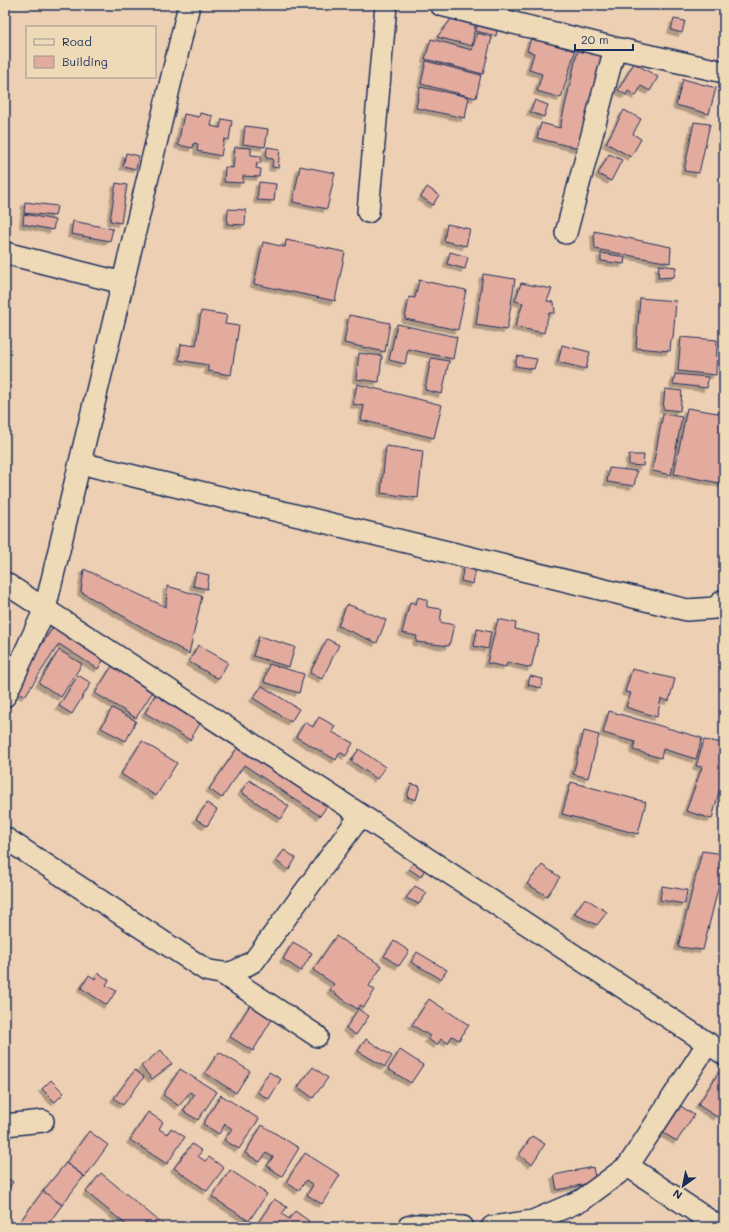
<svg xmlns="http://www.w3.org/2000/svg" width="729" height="1232" font-family="Mali,sans-serif">
<style>
.building{fill:#e3aa9e;stroke:#1b2f5e;filter:url(#shadow)}
.lines{fill:none;stroke-linecap:round;stroke-linejoin:round}
.minor-casing{stroke:#1b2f5e;stroke-width:24}
.minor{stroke:#efdab8;stroke-width:21}
</style>
<defs>
<filter id="shadow"><feDropShadow dx="-3.5" dy="3.5" stdDeviation="0" flood-color="#0004"/></filter>
</defs>
<rect width="100%" height="100%" fill="#edd0b3"/>
<filter id="ink" filterUnits="userSpaceOnUse"><feTurbulence type="fractalNoise" baseFrequency=".025" numOctaves="2"/><feDisplacementMap in="SourceGraphic" scale="8" xChannelSelector="R" yChannelSelector="G"/><feConvolveMatrix kernelMatrix="1 2 1 2 8 2 1 2 1" color-interpolation-filters="sRGB"/></filter>
<g filter="url(#ink)">
<path class="building" d="M453,17L476,19L472,46L437,37Z
M674,19L685,21L682,33L671,30Z
M478,20L498,25L496,36L476,31Z
M477,33L492,37L483,74L425,59L431,39L472,50Z
M531,38L575,51L561,98L537,91L542,74L529,70L534,53L527,51Z
M578,49L607,56L584,150L537,138L541,123L560,128Z
M426,61L481,75L476,98L421,84Z
M634,63L658,77L650,91L641,86L636,96L628,91L626,95L618,90Z
M683,79L716,88L709,114L676,105Z
M420,87L469,97L465,118L416,108Z
M535,100L548,105L544,117L530,112Z
M624,110L641,119L633,134L641,139L631,157L606,143Z
M200,113L213,116L211,126L220,128L222,119L232,121L229,140L224,139L221,156L197,151L198,144L194,143L193,148L178,145L184,114L199,117Z
M694,122L710,124L699,173L684,171Z
M245,126L268,129L265,147L243,144Z
M235,147L251,148V155L261,156V163H257L256,168L261,169L260,177L243,176V183L224,182L225,167L233,168Z
M267,147L280,149L278,168L272,167L273,159L266,158Z
M126,153L139,156L136,169L123,166Z
M609,154L622,160L611,181L598,174Z
M300,166L335,173L327,209L293,202Z
M259,182L276,184L274,201L257,200Z
M116,183L127,185L121,223L110,221Z
M427,187L439,195L433,205L421,197Z
M25,202L57,206L55,216L24,213Z
M228,209L246,210L245,225L227,224Z
M24,214L55,220L53,230L23,224Z
M73,221L113,229L110,241L71,234Z
M447,224L470,229L466,246L444,241Z
M594,231L671,247L670,263L595,249Z
M286,240L345,252L335,301L254,284L263,242L285,247Z
M450,252L468,257L465,269L447,264Z
M601,253L625,257L624,264L601,261Z
M659,265L676,267L674,277L658,278Z
M483,274L515,279L507,330L476,325Z
M419,280L466,290L458,330L405,319L409,297L415,298Z
M521,283L552,289L547,301L554,302L555,313H549L544,333L515,327L523,303L515,301Z
M640,298L676,301L673,339H671L670,351L636,348Z
M201,311L227,315L225,324L239,326L231,375L208,371V365L179,360L181,344L196,346Z
M349,315L390,323L385,352L344,343Z
M397,324L457,337L453,359L408,349L405,364L389,360Z
M681,337L717,340L716,375L678,371Z
M562,345L590,352L586,369L558,362Z
M359,353L382,356L379,382L356,379Z
M517,356L537,359L534,369L515,366Z
M431,358L449,361L442,394L425,390Z
M675,374L708,377L707,388L673,384Z
M357,384L442,405L434,438L361,420L364,406L353,404Z
M665,389L682,391L680,411L663,409Z
M687,408L724,414V484L674,474Z
M663,414L682,417L671,475L652,471Z
M386,446L423,451L418,498L381,493Z
M629,455H644L643,466L629,465Z
M609,468L637,471L634,486L607,482Z
M464,565L476,567L473,584L461,581Z
M84,569L166,607L167,586L202,596L189,654L81,592Z
M196,572L209,575L207,589L193,586Z
M418,597L427,600V607L442,609L440,622L454,625L449,646L416,642L417,636L402,633L410,602L416,604Z
M347,604L386,620L377,643L338,626Z
M498,619L516,623L515,629L539,635L531,668L507,662L506,667L487,663Z
M55,624L105,657L98,669L59,644L25,696L13,689Z
M477,629L491,632L488,649L474,646Z
M259,636L295,647L289,667L253,656Z
M327,639L339,645L322,679L310,673Z
M198,645L228,662L219,679L189,662Z
M59,650L82,664L61,697L39,683Z
M269,664L304,674L299,693L264,682Z
M112,666L120,671L122,667L155,688L136,718L95,693Z
M632,669L675,679L669,701L661,699L657,717L626,707L631,693L625,692Z
M78,675L91,683L72,714L59,706Z
M530,676L543,679L541,688L528,685Z
M262,686L299,709L291,722L253,698Z
M157,692L203,719L190,740L145,713Z
M112,708L136,721L126,741L101,728Z
M609,711L702,738L696,759L663,749L661,758L633,750L635,742L603,733Z
M319,717L335,726L332,732L353,743L346,756L340,752L336,760L296,737L305,722L313,727Z
M584,731L599,735L588,778L573,774Z
M704,740L724,743V772L712,819L686,811L702,767L696,766Z
M142,741L177,763L156,796L121,774Z
M238,747L327,806L320,816L244,765L222,798L209,789Z
M359,749L385,767L377,779L351,761Z
M249,780L289,806L281,819L241,792Z
M571,782L646,802L638,834L562,814Z
M411,784L420,786L416,800L407,797Z
M207,803L217,810L207,826L196,819Z
M284,850L296,858L289,870L276,861Z
M702,851L724,854V864L703,950L678,947Z
M417,859L427,865L421,877L409,869Z
M542,865L560,877L547,896L527,884Z
M415,886L427,893L419,904L406,898Z
M662,886L687,890L685,904L660,900Z
M585,898L607,912L597,925L574,914Z
M336,936L382,966L369,986L375,990L364,1007L360,1005L357,1009L330,990L334,984L313,970Z
M394,941L409,951L399,966L384,956Z
M293,942L312,953L301,971L283,959Z
M417,952L447,970L441,979L411,962Z
M98,973L109,980L106,985L116,991L107,1005L81,988L89,975L95,979Z
M429,999L469,1025L459,1040L452,1036L448,1043L441,1039L437,1045L428,1039L430,1036L412,1025Z
M252,1002L274,1016L253,1051L230,1037Z
M358,1009L369,1016L356,1035L346,1028Z
M366,1039L392,1056L385,1067L358,1051Z
M161,1050L172,1064L152,1079L141,1066Z
M400,1050L423,1065L411,1083L388,1069Z
M219,1052L250,1071L236,1093L205,1073Z
M724,1064V1106L717,1117L698,1105Z
M313,1067L328,1078L313,1098L298,1087Z
M180,1069L217,1092L198,1120L183,1111L194,1095L190,1092L179,1106L163,1095Z
M135,1070L144,1077L123,1105L114,1098Z
M269,1072L281,1079L269,1099L257,1092Z
M51,1080L64,1093L55,1102L42,1089Z
M221,1095L259,1119L239,1149L224,1140L232,1129L225,1124L219,1134L203,1124Z
M681,1106L694,1115L677,1141L663,1133Z
M148,1112L163,1122L159,1129L167,1134L171,1128L185,1137L167,1164L130,1140Z
M262,1125L299,1148L282,1176L267,1166L273,1157L266,1153L260,1162L245,1153Z
M89,1131L108,1145L85,1177L66,1163Z
M532,1136L545,1144L532,1164L519,1155Z
M192,1144L202,1151L198,1156L205,1161L209,1157L224,1168L207,1191L174,1168Z
M305,1153L340,1175L322,1204L307,1195L313,1185L306,1180L299,1191L286,1182Z
M66,1163L84,1176L62,1205L43,1191Z
M593,1167L596,1182L557,1190L554,1175Z
M230,1170L267,1194L249,1221L212,1197Z
M101,1173L165,1226L164,1227H129L86,1192Z
M5,1176L13,1182L5,1193Z
M43,1191L62,1205L46,1227H16Z
M274,1199L287,1207L282,1214L289,1219L295,1211L309,1221L305,1227L256,1226Z"/>
<g class="lines">
<defs>
<path id="minor" d="M441,5L615,48L724,72
M368,212L386,5
M566,233L615,48
M5,253L123,283
M80,463L687,610L715,608L724,600
M5,583L361,815L724,1054
M5,696L45,609L189,5
M5,838L206,970C231,976 233,973 254,961L361,815
M223,974L317,1036
M708,1043L628,1166L719,1227
M5,1125L43,1121
M408,1227L416,1225L463,1227
M492,1227L533,1221L582,1200L628,1166"/>
</defs>
<use href="#minor" class="minor-casing"/>
<use href="#minor" class="minor"/>
</g>
</g>
<rect width="729" height="1232" fill="none" stroke="#efdab8" stroke-width="20"/>
<rect x="10" y="10" width="709" height="1212" fill="none" stroke="#1b2f5e" stroke-width="1.5" filter="url(#ink)"/>
<rect x="26" y="26" width="130" height="52" fill="#efdab8" stroke="#9a9694"/>
<rect x="34" y="39" width="20" height="6" fill="#efdab8" stroke="#9a9694"/>
<text x="62" y="46" font-size="12" fill="#1b2f5e">Road</text>
<rect x="34" y="56" width="20" height="12" fill="#e3aa9e" stroke="#9a9694"/>
<text x="62" y="66" font-size="12" fill="#1b2f5e">Building</text>
<g transform="translate(683 1186) rotate(213)" stroke="#efdab8" stroke-width="3" paint-order="stroke">
<path d="M0-3L7 15L0 10L-7 15Z" fill="#1b2f5e"/>
<text y="-6" font-size="11" font-weight="bold" text-anchor="middle" fill="#1b2f5e">N</text>
</g>
<path d="M575 44v6h58v-6" fill="none" stroke="#1b2f5e" stroke-width="2"/>
<text x="581" y="44" font-size="12" fill="#1b2f5e" stroke="#efdab8" stroke-width="3" paint-order="stroke">20 m</text>
</svg>
